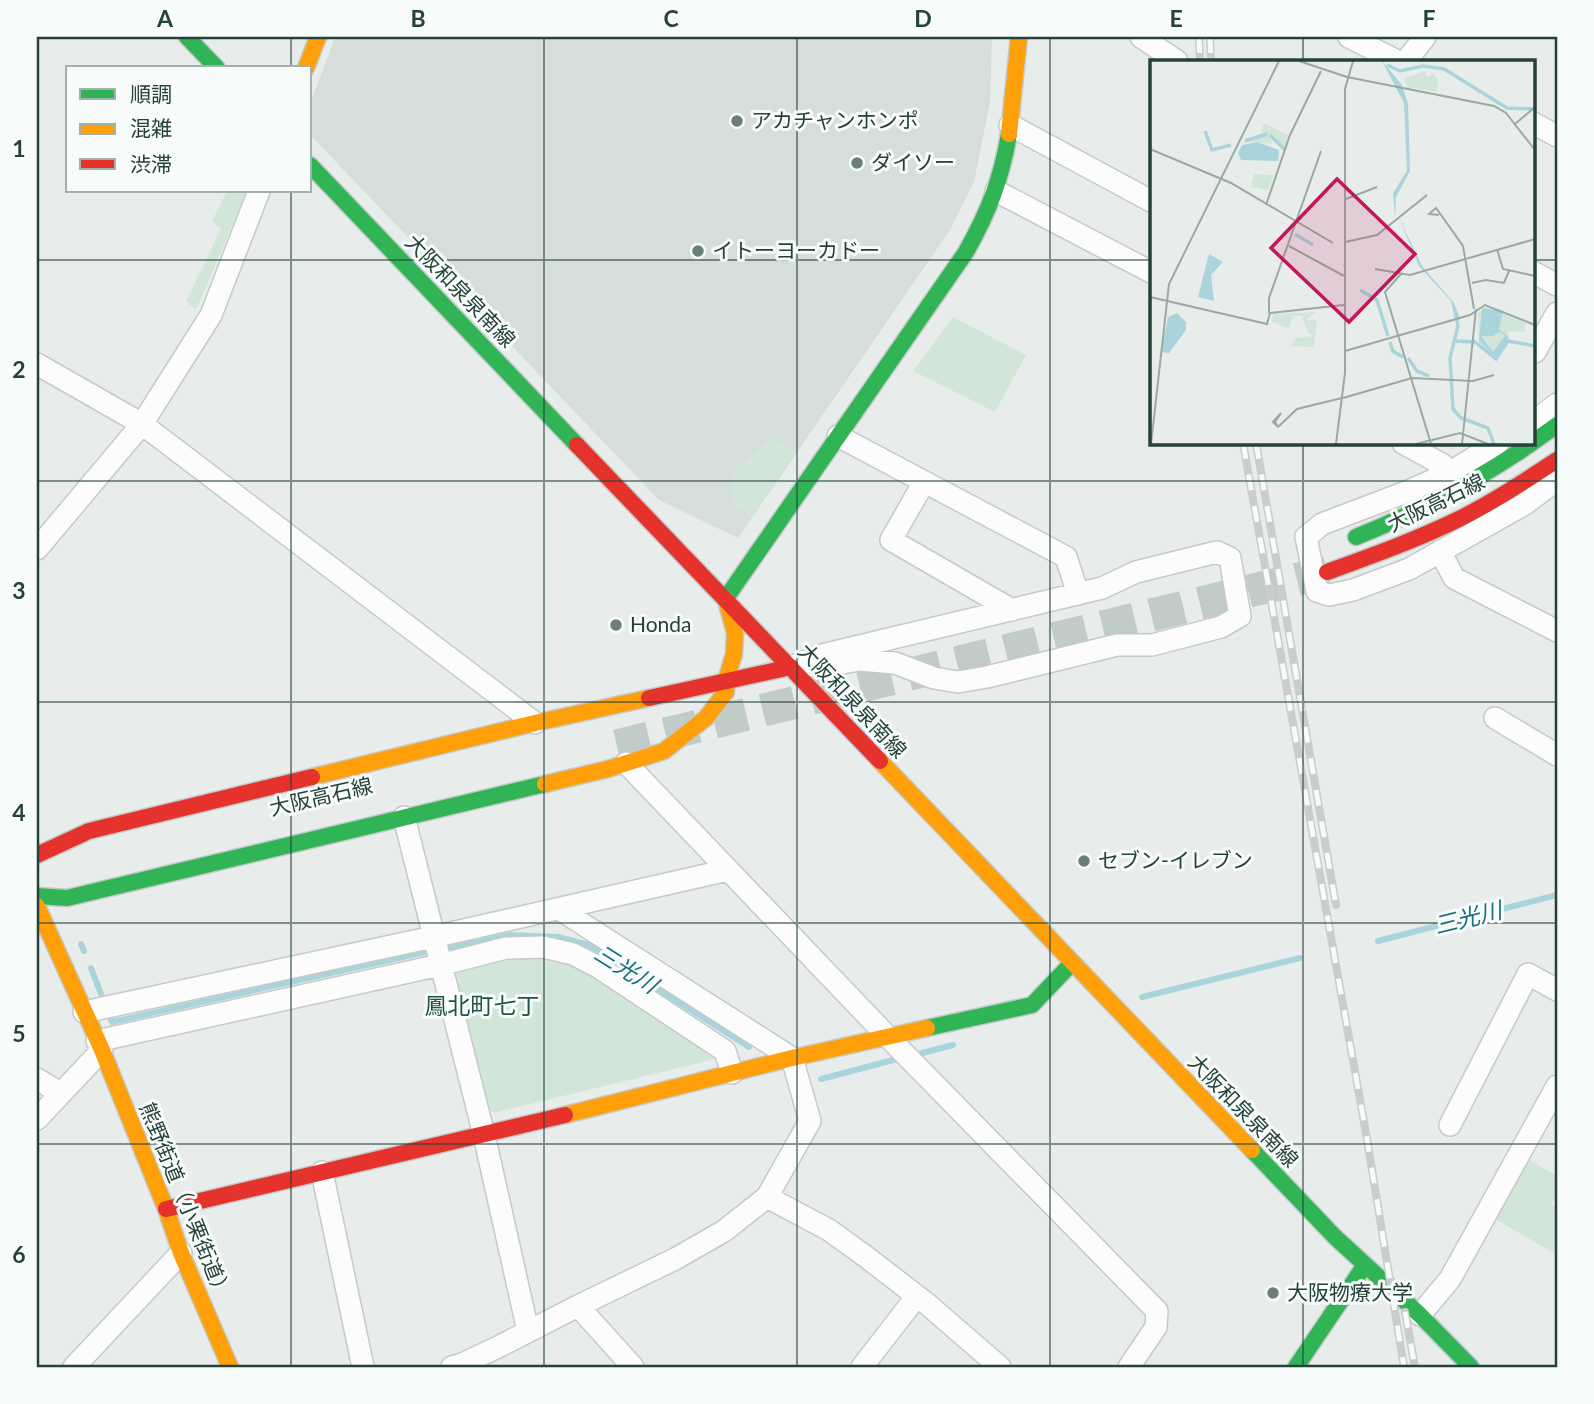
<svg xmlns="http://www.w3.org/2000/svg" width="1594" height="1404" font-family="Lato,'Noto Sans JP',sans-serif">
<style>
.built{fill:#d6dedb}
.green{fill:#d1e6d8}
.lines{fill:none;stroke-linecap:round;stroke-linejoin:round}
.stream{stroke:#a9d4db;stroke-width:6}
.primary-tunnel{stroke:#c1cbc8;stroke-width:33;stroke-dasharray:33 17;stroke-linecap:butt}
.street-casing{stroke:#c5cac8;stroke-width:24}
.fast-casing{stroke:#c3cbc8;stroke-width:19}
.slow-casing{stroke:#c3cbc8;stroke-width:19}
.jam-casing{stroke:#c3cbc8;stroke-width:19}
.street{stroke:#fcfcfc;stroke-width:21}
.fast{stroke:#30b455;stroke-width:16}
.slow{stroke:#ff9f0a;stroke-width:16}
.jam{stroke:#e5322d;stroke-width:16}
.rail-casing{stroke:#c9cdcc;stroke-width:8}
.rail{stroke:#f7fbf9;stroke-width:5;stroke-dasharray:16;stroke-linecap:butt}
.grid{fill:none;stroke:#24423a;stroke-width:2;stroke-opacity:0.55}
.poi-dot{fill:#697e78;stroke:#f7fbf9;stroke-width:2.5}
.labels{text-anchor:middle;stroke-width:6;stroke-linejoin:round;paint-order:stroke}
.poi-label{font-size:21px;fill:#24423a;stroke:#f7fbf9;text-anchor:start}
.street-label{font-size:21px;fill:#24423a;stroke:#f7fbf9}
.water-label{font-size:23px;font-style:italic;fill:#1c6f80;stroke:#f7fbf9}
.neighbourhood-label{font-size:23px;fill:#1f5548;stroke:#f7fbf9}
.inset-river{fill:none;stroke:#a9d4db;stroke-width:3.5}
.inset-road{fill:none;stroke:#9aa9a4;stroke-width:2}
.view{fill:#c2185b;fill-opacity:0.15;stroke:#c2185b;stroke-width:3.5}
.inset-edge{fill:none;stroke:#24423a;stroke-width:3.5}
.neatline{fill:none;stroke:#24423a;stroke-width:2.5}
.grid-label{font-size:23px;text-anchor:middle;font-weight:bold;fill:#24423a}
</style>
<rect width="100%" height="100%" fill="#e8edeb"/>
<path class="built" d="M335,37H992L990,102L974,182L950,230L738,538L659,500L313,138L310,128V104Z"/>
<path class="green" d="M227,191H247L196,310L186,301L221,229L212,221Z
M953,317L1026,355L995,412L913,371Z
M771,437L795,452L751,517L732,505L730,484L737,468Z
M506,954L572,959L715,1049V1059L494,1113L485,1107L452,971Z
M1525,1157L1557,1176V1193L1551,1204L1557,1208V1255L1490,1216Z"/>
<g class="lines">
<path class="stream" d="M1378,941L1557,895
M81,944L84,951
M448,948L510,935L558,937L589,945L749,1047
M91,968L101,994
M1142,997L1300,958
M110,1017L112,1022L430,951
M911,1056L953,1045
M821,1079L901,1058"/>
<path class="primary-tunnel" d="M617,746L1327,572"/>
<defs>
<path id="street" d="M1141,37L1177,61
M1349,37L1397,61
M1406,61L1425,37
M1533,123L1557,136
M1010,125L1151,201
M996,191L1151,272
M1533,272L1557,285
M1535,352L1557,313
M37,364L142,424L535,723
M1533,422L1557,404
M838,436L1066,557L1078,594
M1403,443L1443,465L1449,473
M1498,443L1449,473L1406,492L1322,524L1306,537L1317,591L1329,595L1353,590L1409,569L1525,504L1557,480
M924,482L891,540L1012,610
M37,549L142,424L211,315L259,191
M1440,551L1454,578L1557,631
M1217,552L1230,558L1240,616L1221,627L1152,645H1117L987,677L958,682L934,678L895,663L859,660L837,664L791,667L822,655L1102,588L1136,572Z
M1495,718L1557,755
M626,763L888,1037L1157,1311L1156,1327L1129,1367
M404,817L484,1135L528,1331
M559,909L792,1058L810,1121L767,1197
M84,1012L433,937L728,870
M97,1041L440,965L506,948L543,947L573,954L598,967L725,1051L732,1073
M37,1079L60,1093
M37,1119L102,1050
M1450,1125L1528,974L1557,990
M322,1172L363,1367
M578,1306L633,1367
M1420,1315L1450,1279L1557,1086
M74,1367L181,1253
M452,1367L460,1365L498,1347L578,1306L675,1259L724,1231L767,1197L829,1230L865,1256L926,1303L1000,1367
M862,1367L917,1296"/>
<path id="fast" d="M187,37L217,68
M310,165L577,445
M1533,442L1557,425
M1356,537C1419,512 1476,481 1532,443
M726,598L966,252C989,211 1001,180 1009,134
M37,896L67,898L545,784
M927,1028L1032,1005L1072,963
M1252,1150L1335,1237L1420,1315L1471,1367
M1296,1367L1365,1265"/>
<path id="slow" d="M306,68L318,37
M1009,134L1019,37
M880,761L1252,1150
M312,777L535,723L649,698
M545,784L608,769L664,751L706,718L726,692L727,677L734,654L735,633L726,600
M37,906L102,1050L166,1209L181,1253L230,1367
M565,1115L792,1058L927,1028"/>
<path id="jam" d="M577,445L880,761
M1327,572C1371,556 1416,540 1459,519C1493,502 1525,481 1557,460
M649,698L791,667
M37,855L89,831L312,777
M166,1209L565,1115"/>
</defs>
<use href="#street" class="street-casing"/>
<use href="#fast" class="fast-casing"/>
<use href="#slow" class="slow-casing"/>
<use href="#jam" class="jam-casing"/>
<use href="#street" class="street"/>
<use href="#fast" class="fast"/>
<use href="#slow" class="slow"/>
<use href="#jam" class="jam"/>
<defs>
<path id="rail" d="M1199,37L1200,61
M1210,37L1211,61
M1243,443L1367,1139L1404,1367
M1256,443L1336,905
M1405,1312L1415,1367"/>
</defs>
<use href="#rail" class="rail-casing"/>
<use href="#rail" class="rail"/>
</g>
<path class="grid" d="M291,37V68M544,37V1367M797,37V1367M1050,37V1367M1303,37V61M291,191V1367M37,260H1151M1533,260H1557M1303,443V1367M37,481H1557M37,702H1557M37,923H1557M37,1144H1557"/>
<g class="poi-dot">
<circle cx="737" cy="121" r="7"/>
<circle cx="857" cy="163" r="7"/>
<circle cx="698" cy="251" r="7"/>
<circle cx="616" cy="625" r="7"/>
<circle cx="1084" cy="861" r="7"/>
<circle cx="1273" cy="1293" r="7"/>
</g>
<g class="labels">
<g class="poi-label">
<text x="751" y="128">アカチャンホンポ</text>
<text x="871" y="170">ダイソー</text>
<text x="712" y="258">イトーヨーカドー</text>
<text x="630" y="632">Honda</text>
<text x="1098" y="868">セブン-イレブン</text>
<text x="1287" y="1300">大阪物療大学</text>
</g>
<g class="street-label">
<text transform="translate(460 291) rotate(46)" y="7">大阪和泉泉南線</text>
<text transform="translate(1436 503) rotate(-26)" y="7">大阪高石線</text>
<text transform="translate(852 701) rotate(47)" y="7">大阪和泉泉南線</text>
<text transform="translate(321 797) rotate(-13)" y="7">大阪高石線</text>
<text transform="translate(1243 1111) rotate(46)" y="7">大阪和泉泉南線</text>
<text transform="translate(185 1201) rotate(68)" y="7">熊野街道（小栗街道）</text>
</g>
<g class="water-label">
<text transform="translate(1468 918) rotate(-14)" y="8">三光川</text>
<text transform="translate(626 969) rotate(32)" y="8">三光川</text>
</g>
<g class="neighbourhood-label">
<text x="482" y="1014">鳳北町七丁</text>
</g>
</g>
<g transform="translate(1150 60)">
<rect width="385" height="385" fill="#e8edeb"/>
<path d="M275,11L277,17L284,14L288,20L287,32L257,27L254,18ZM114,63L138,75L136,89L124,82L121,73L122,84L101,82L110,77ZM104,114L124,115L118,130L101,127ZM335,247L375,263V272L358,271L359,280L345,298L329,283L328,253ZM166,252L156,260H167L164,287L140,286L147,278L164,276L158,273L152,256H143L139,268L122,262L123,254Z" fill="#d1e6d8"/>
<path d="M232,1L252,25L258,44L260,111L246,137L245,157L243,133L257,111L254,43ZM107,82L129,90L128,101L91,100L88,93L92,85ZM249,158L272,206L304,243L310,259L306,261L301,241L269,206ZM59,194L73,202L61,215L64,241L48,237ZM332,248L353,251L349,269L359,278L346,297L329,281ZM350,271L355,276L343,292L331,276H343ZM27,253L36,262V270L19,293L11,292L18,257Z" fill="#a9d4db" fill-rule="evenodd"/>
<path class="inset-river" d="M237,5L250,11L273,6L294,9L357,48L385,49M55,71L62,90L81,85M120,75L135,90M95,81L117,74M145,174L163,185M210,230L227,240L238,276M304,247L308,266L300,298L303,349L311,358L338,368L344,384M306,281L325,282L346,299L358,281L385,286M240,282L243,291L253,297M258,298L267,311L279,316"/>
<path class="inset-road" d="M149,1L197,17L344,46L356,53L385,90M365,64L385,47M0,89L81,123L183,183M196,139L227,127M116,145L140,75L171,11M289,155L279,154L286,148L313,186L324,249M195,182L227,175L277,135M139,186L194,216M347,189L353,209L385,216M225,209L260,215L385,179M251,214L235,232L281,384M322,223L336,220L354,223L359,211M0,237L117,264L120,253L194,245M119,253V238L171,91M195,291L320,255L335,245L385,265M193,338L262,318L323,321L344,315M131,353L125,362L128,367L123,362ZM128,367L147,349L192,338M1,384L19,224L129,1M186,384L195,313V29L203,1M266,384L310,373L338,384M312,384L326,249"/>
<path class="view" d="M187,119L265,194L199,262L121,188Z"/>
<rect width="385" height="385" class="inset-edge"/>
</g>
<rect width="1594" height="1404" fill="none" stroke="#f7fbf9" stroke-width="77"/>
<rect x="66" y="66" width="245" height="126" fill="#f7fbf9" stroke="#a3b1ad" stroke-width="2"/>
<rect x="80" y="89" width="35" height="10" fill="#30b455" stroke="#a3b1ad" stroke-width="2"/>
<text x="130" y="102" font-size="21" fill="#24423a">順調</text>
<rect x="80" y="124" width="35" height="10" fill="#ff9f0a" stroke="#a3b1ad" stroke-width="2"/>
<text x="130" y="136" font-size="21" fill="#24423a">混雑</text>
<rect x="80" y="159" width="35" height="10" fill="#e5322d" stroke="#a3b1ad" stroke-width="2"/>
<text x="130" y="172" font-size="21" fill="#24423a">渋滞</text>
<rect x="38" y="38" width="1518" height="1328" class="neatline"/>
<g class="grid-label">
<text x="165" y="27">A</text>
<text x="418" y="27">B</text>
<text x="671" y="27">C</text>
<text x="923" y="27">D</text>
<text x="1176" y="27">E</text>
<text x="1429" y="27">F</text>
<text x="19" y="157">1</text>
<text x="19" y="378">2</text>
<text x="19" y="599">3</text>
<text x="19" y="821">4</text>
<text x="19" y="1042">5</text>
<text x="19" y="1263">6</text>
</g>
</svg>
